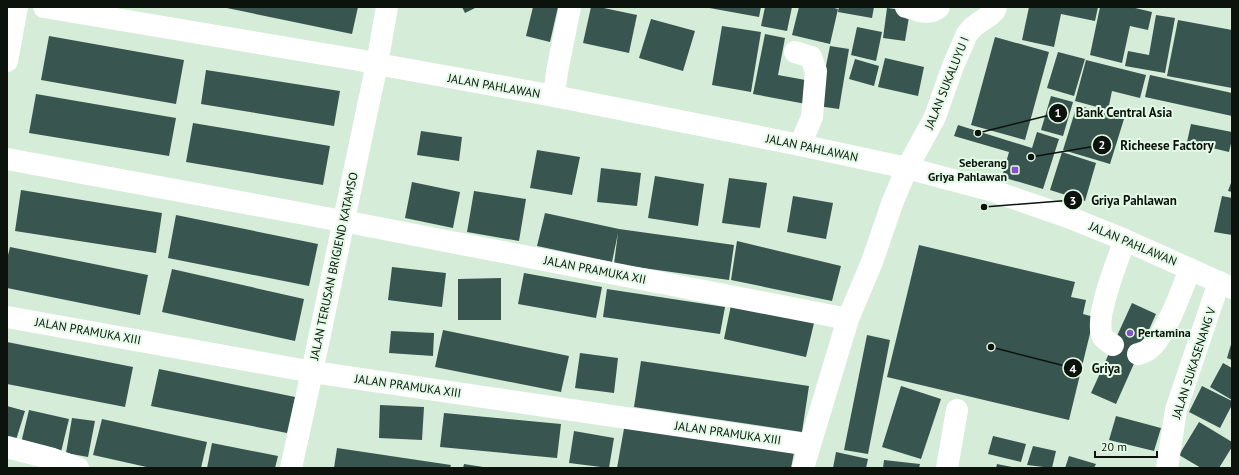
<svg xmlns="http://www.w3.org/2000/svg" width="1239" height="475" font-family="'PT Sans',sans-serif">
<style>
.building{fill:#39554f}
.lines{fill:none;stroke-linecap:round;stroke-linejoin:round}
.minor{stroke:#fff;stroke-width:22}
.major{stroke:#fff;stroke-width:22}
.poi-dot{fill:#8651c9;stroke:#e3fae6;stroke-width:1.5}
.labels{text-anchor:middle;stroke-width:4;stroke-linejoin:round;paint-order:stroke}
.street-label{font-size:12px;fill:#0c130d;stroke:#e3fae6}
.poi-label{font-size:12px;font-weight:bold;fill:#0c130d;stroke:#e3fae6;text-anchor:end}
.leader{fill:none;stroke:#0c130d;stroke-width:1.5}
.callout-dot{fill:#0c130d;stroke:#e3fae6;stroke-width:1.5}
.mark-label{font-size:12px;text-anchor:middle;font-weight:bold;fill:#fff}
.callout-label{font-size:13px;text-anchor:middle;font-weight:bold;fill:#0c130d;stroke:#e3fae6;stroke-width:4;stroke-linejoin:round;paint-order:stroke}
</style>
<rect width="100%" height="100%" fill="#d5ecd9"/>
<path class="building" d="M222,7H358L352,34Z
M462,7H477L465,13Z
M533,7H558L550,42L526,36Z
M591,7H599L637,15L629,53L583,43Z
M704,7H761L759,17Z
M765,7H792L787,31L761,26Z
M799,7H830L838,9L830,44L792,35Z
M839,7H874L872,18L838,12Z
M1029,7H1098L1095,21L1061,14L1054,47L1022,40Z
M1100,7H1131L1152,12L1148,30L1130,26L1122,63L1090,55Z
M887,8L910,11L905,41L883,38Z
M1156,15L1175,18L1165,73L1125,66L1128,51L1149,55Z
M651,19L695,31L683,71L639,58Z
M1178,20L1232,30V88L1167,76Z
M722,26L761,32L751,92L712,85Z
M857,27L882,32L876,61L851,55Z
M765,34L785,38L778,75L811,81L806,104L753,94Z
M49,36L184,60L176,104L41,80Z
M995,37L1049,52L1025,140L971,125Z
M830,46L849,49L839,109L818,106Z
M1058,52L1085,59L1074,96L1047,88Z
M885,58L924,67L918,96L878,87Z
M855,59L879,66L874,86L849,79Z
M1086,60L1146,75L1140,98L1112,91L1108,110L1075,101Z
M206,70L340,91L334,126L201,104Z
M1150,75L1232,93V116L1145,97Z
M36,94L176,118L169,156L29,133Z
M1051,96L1073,102L1063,136L1041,130Z
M1077,105L1124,119L1110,164L1063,150Z
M193,123L330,146L323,185L186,162Z
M1191,124L1232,132V139L1229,152L1187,142Z
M958,125L1032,148L1037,132L1059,139L1043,189L1002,177L1009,152L954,136Z
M421,131L462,137L459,161L417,155Z
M537,150L580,157L572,195L530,188Z
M1062,152L1096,163L1085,201L1050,190Z
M601,168L641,173L637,206L597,202Z
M655,176L704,184L698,226L648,218Z
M729,178L767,183L760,228L722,223Z
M1232,180V192L1228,191Z
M412,182L460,192L453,228L405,218Z
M21,190L162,213L156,253L15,231Z
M474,191L526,199L519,241L467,232Z
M793,196L833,203L826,239L787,232Z
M1222,196L1232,198V235L1214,232Z
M545,213L619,229L734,245L729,280L614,264L618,233L612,262L537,246Z
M176,215L318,244L309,286L168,258Z
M737,241L841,266L832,301L731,280Z
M919,245L1075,282L1071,297L1086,300L1083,314L1094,317L1069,420L887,377Z
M10,247L148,275L140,315L7,288V259Z
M392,267L446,273L442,307L388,300Z
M172,269L304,299L295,341L162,312Z
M524,273L602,287L596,318L518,304Z
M501,278V320H458V279Z
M607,289L725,307L720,334L603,317Z
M1132,303L1156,314L1116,404L1091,393Z
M731,305L814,323L806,357L724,339Z
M443,330L569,356L561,392L435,367Z
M391,331L434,333L433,356L389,353Z
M867,335L890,340L868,454L844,450Z
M1232,341V360L1227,358Z
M7,342L133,367L125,407L7,384Z
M580,353L618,358L614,393L575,388Z
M641,361L809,386L802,432L634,407Z
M1223,363L1232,368V400L1210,387Z
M159,369L295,397L287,433L151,406Z
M901,386L941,399L921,459L882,447Z
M1202,386L1232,401V405L1220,428L1189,412Z
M380,405L424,407L422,440L379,438Z
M7,406L25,411L16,440L7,437Z
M29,410L69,419L61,452L21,443Z
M444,413L561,424L557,458L440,447Z
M1116,416L1161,428L1154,451L1109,440Z
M72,418L95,421L88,457L66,453Z
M102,419L207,442L201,468H151L93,455Z
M1199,422L1232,442V447L1219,468H1201L1179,455Z
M625,423L794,453L791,468H617Z
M574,431L614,438L609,468L569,463Z
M993,436L1026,444L1021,462L988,454Z
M212,443L278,456L275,468H207Z
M1033,446L1056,451L1052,468L1027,465Z
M337,448L451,465L450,468H334Z
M836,452L868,459L866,468H833Z
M1069,456L1096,464L1094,468H1065Z
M884,460L920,464L919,468H883Z
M464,464L483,467V468H463Z
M997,464L1012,467V468H996Z"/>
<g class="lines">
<path class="minor" d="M44,7L359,60L377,64C348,198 321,334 291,468
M906,7C917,10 930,16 939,7
M795,52L811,57L816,71L812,117L800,145
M7,61L17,7
M554,96L557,72L570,7
M7,159L337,220
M343,221L848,319
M7,317L313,372L810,445
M1113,345C1110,343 1105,340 1103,337C1093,320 1118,259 1125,240
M1138,354C1141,353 1146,352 1149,349C1166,336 1182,289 1190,269
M7,447L53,459L78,468
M803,468L848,319L872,262L893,201L907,168L935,117L953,66L967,34L973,27L990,15L995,10L996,7
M947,468L957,410
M1167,468L1176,410L1219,282"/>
<path class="major" d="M387,7L377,64L554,96L800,145L907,168L990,190L1068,217L1125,240L1232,288"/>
</g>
<g class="poi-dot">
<rect x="1011" y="166" width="8" height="8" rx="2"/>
<circle cx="1130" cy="333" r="4"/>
</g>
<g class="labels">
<g class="street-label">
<text transform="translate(947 83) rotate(-68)" y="4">JALAN SUKALUYU I</text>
<text transform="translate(494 86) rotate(10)" y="4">JALAN PAHLAWAN</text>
<text transform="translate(812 148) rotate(12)" y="4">JALAN PAHLAWAN</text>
<text transform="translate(1133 244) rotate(23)" y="4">JALAN PAHLAWAN</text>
<text transform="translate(334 266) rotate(-78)" y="4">JALAN TERUSAN BRIGJEND KATAMSO</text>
<text transform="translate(595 270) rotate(11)" y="4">JALAN PRAMUKA XII</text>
<text transform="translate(88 331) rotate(10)" y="4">JALAN PRAMUKA XIII</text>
<text transform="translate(1194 363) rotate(-72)" y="4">JALAN SUKASENANG V</text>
<text transform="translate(408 386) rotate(8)" y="4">JALAN PRAMUKA XIII</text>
<text transform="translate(728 433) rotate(8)" y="4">JALAN PRAMUKA XIII</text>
</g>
<g class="poi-label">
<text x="1007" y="167">Seberang<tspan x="1007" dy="14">Griya Pahlawan</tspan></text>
<text x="1138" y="337" text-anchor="start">Pertamina</text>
</g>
</g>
<path class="leader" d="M978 133L1058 113M1031 157L1102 145M984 207L1073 200M991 347L1073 368"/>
<g class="callout-dot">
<circle cx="978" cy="133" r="4"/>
<circle cx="1031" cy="157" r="4"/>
<circle cx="984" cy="207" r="4"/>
<circle cx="991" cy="347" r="4"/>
<circle cx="1058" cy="113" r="10"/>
<circle cx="1102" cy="145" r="10"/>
<circle cx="1073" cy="200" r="10"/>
<circle cx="1073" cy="368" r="10"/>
</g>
<g class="mark-label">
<text x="1058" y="117">1</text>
<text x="1102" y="149">2</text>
<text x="1073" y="205">3</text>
<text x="1073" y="373">4</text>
</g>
<g class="callout-label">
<text x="1124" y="117">Bank Central Asia</text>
<text x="1167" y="150">Richeese Factory</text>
<text x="1134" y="205">Griya Pahlawan</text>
<text x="1106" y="373">Griya</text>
</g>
<rect width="1239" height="475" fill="none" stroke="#0c130d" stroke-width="16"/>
<path d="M1095 451v6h62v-6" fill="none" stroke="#0c130d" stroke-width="2"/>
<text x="1101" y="451" font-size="12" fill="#0c130d" stroke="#e3fae6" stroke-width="3" paint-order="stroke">20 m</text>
</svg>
